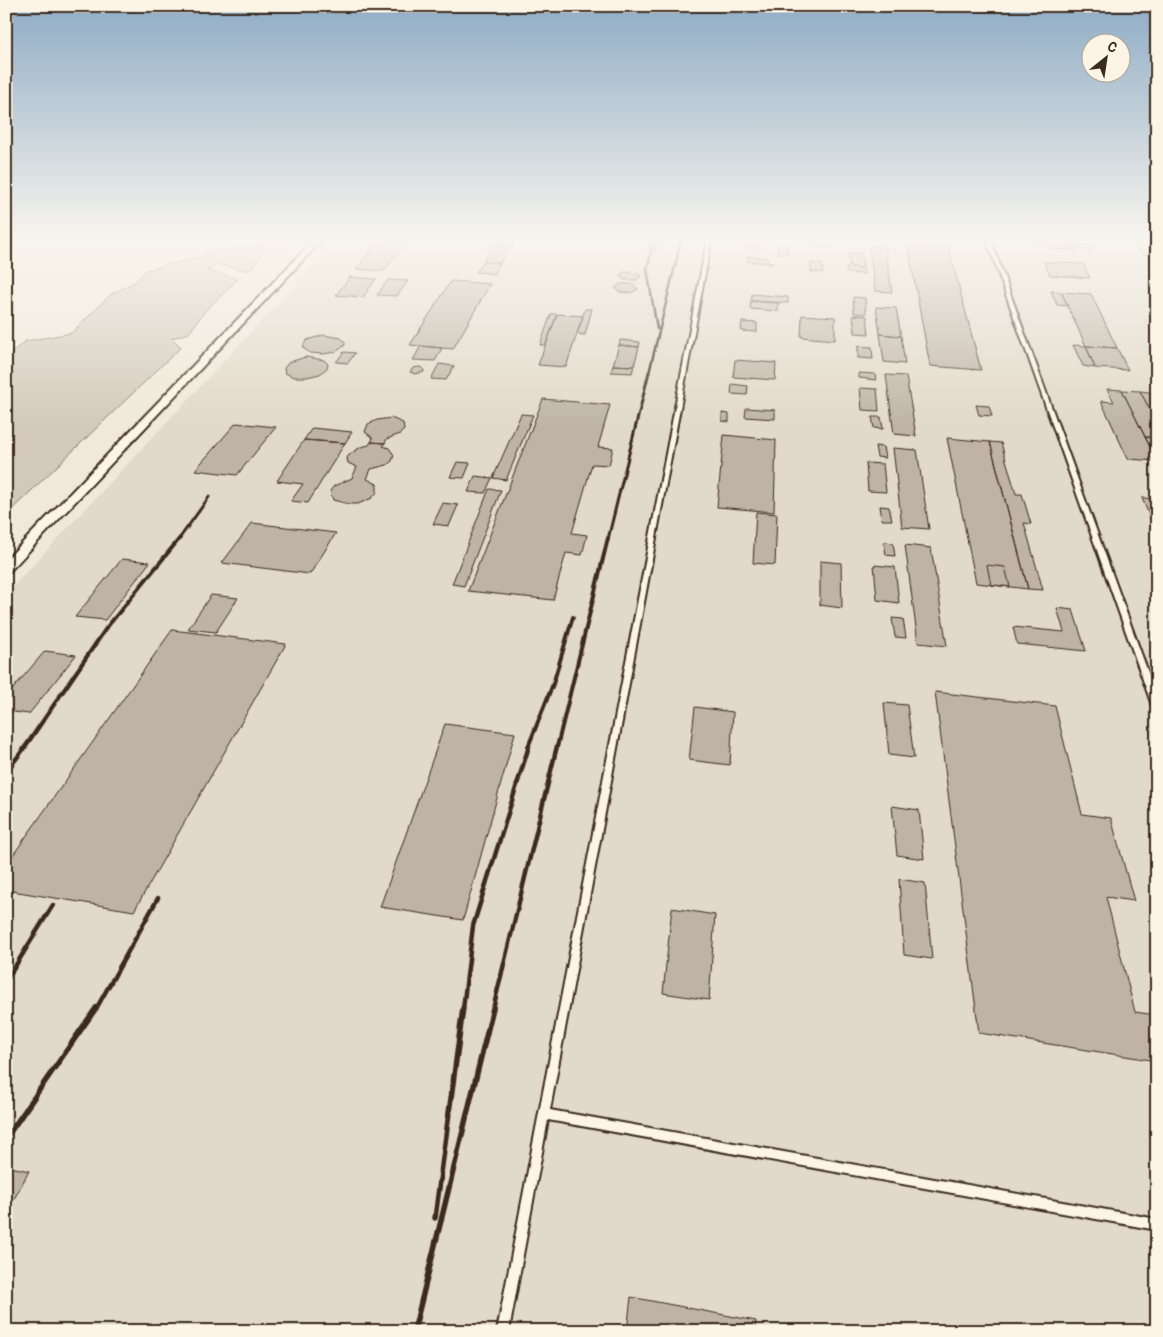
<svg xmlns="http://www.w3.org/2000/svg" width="1163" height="1337" font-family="Pangolin,sans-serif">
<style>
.built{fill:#e1d9c9}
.green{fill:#d2c9ba;stroke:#867a6c}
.building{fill:#beb3a4;stroke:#3b2a1e}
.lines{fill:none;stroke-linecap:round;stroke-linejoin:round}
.lane-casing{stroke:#3b2a1e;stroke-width:4}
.street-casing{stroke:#3b2a1e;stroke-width:4}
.lane{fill:#fcf5e5;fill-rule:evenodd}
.street{fill:#fcf5e5;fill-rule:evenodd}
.rail-far4{stroke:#3b2a1e;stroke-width:2.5}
.rail-far3{stroke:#3b2a1e;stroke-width:3}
.rail-far2{stroke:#3b2a1e;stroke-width:4}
.rail-far1{stroke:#3b2a1e;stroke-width:4.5}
.rail{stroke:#3b2a1e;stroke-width:5.5}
</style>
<rect width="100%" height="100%" fill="#f0e9d9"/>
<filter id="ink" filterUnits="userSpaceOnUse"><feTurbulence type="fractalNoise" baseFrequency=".02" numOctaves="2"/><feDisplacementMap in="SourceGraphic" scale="10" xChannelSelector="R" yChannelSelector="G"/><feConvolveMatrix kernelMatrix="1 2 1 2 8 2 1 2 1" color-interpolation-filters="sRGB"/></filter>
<g filter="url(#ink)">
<path class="built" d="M336,241H1157V1331H6V594Z"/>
<path class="green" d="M264,245L261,256L249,271L221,265L206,270L238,279L205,311L189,333L172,338L181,347L6,515V357L26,341L72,333L110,295L136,281L146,270L196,258L221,250Z"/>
<path class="building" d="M380,241H407L384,271L356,269Z
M494,241H505L502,246H492Z
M505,241H515L511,247L502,246Z
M650,241H658L656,251H648Z
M748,241H761L760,248H747Z
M813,241H830V248L813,247Z
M907,241L947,242L981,370L930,366Z
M1029,241H1046L1048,245L1030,244Z
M1046,241H1087L1089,245L1071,244L1075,250L1050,249Z
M1133,241H1142L1150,252H1157V255L1142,254Z
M1071,244L1089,245L1093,250L1075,249Z
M492,246L509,247L500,263L483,262Z
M778,246H788L787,254L777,253Z
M869,246L885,247L892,292L875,291Z
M848,253L862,254L863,268L850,267Z
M747,256L767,258V262H773V264L747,261Z
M483,262L500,263L495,274L476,272Z
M1044,262L1083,264L1090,278L1050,275Z
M811,263L822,264L823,273L811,272Z
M846,267L863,268L864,274L847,273Z
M624,272L637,273L641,276L636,280H625L619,276Z
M350,277L376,279L363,297L336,295Z
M388,280L408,281L397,296L377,295Z
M451,281L490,284L453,349L410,345Z
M620,284H632L638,289L631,293L620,292L615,288Z
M1051,291L1061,292L1068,306L1057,305Z
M1061,292L1091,294L1117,348L1086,346Z
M752,294L788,297V303L751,301Z
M853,297L865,298L866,314L854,313Z
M751,301L778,303V311L750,309Z
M876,307L896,308L901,336L880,334Z
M585,309H592L585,335L577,334Z
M551,314H557L546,345H540Z
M557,314L583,316L566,367L538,365Z
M802,315L835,317V340L801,337Z
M853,315L867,316L869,334L855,333Z
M742,322L757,323V332L741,331Z
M880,334L901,336L905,364L884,362Z
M324,335L341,338L345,342V345L336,352L323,354L310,353L303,348L304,344L307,340Z
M620,340L640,342L639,347L619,345Z
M619,345L639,347L634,366L613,365Z
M1073,345L1086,346L1095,368L1083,366Z
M421,346L442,348L435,361L413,360Z
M858,346L872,347L873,359L858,358Z
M1086,346L1117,348L1128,370L1095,368Z
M344,352L355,353L348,363L336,362Z
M306,357L324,360L328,364L327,368L320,374L307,377H294L285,373L284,368L289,362Z
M735,360L776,363L775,380L733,377Z
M439,364L454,366L446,380L431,379Z
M613,365L634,366L632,373L611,372Z
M419,367L423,368L424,372L415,374L410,372L413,368Z
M859,373L875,374L876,380L859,378Z
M886,375L906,376L916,436L894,434Z
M732,384L748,386L747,395L731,394Z
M860,388L877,389L879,411L862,410Z
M1107,389L1122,390L1157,461L1128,459L1101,401L1114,402Z
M1122,390L1140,391L1157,423V438L1145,437Z
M1140,391L1157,393V423Z
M543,399L610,405L598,447L613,448L609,465L592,464L572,533L587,535L582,555L566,553L553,600L468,591Z
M976,405L989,406L992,416L979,415Z
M746,408L775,410V419L745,417Z
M722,413L729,414V422L722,421Z
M521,414L533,415L506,480L493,478Z
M872,417H881L883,429L874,428Z
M391,418L403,423L404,430L400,434L387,439L385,443L371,442L373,438L365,432L368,424L377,420Z
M236,423L276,427L237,475L195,470Z
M312,428L352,432L345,443L304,440Z
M724,435L776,440L774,512L717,507Z
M1145,437L1157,438V460Z
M947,438L990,442L1028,589L976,583Z
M304,440L345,443L308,503L291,501L303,484L277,481Z
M371,442L385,443L383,446L389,448L394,455L392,461L387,465L371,469L367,479L377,484V492L372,498L358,504H349L333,500L330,491L334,486L352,478L357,467L348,463L347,458L350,454L361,447L369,445Z
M990,442L1001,443L1016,494H1022L1031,524L1024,523L1043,590L1028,589Z
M875,446L883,447L885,458L877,457Z
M893,448L917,450L929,529L902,527Z
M457,462L470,463L464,478L450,477Z
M866,463L883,464L886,492L868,491Z
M475,476L492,478L485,493L468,492Z
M489,489L501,490L464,586L452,584Z
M1142,498L1157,499V532H1156Z
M443,503L458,505L449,526L433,524Z
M880,506L889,507L892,520H882Z
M756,512L777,514L775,565L753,563Z
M252,523L336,533L310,574L222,563Z
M884,542L893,543L895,556L886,555Z
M905,545L931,548L947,646L918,643Z
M122,559L150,562L105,620L75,617Z
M820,561L841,563L842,608L820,605Z
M874,565L895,567L899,603L877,600Z
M987,565L1005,567L1010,587L991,585Z
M211,595L238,598L216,632L188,629Z
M1057,608L1073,610L1086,651L1017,644L1013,627L1064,632Z
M892,618L903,619L906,638L895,637Z
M172,630L286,644L134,911L6,890V865Z
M45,651L76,655L29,714L6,711V697Z
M935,692L1055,706L1082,814L1111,818L1134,901L1106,897L1135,1012L1156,1015L1157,1061L979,1033Z
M884,703L907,705L914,758L889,755Z
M695,707L733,712L730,765L689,760Z
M445,724L515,733L463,920L380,907Z
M892,806L919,810L924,859L897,855Z
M899,879L925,883L932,959L904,955Z
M672,908L715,915L709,1000L663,993Z
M6,1166L29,1171L6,1214Z
M631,1297L756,1321L755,1331H627Z"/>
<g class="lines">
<defs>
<path id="lane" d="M707,241H711L550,1110L1157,1219V1230L548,1120L509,1331H497Z
M987,241H991L1157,697V711L1153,708Z"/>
<path id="street" d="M313,241H321L10,571L6,572V560Z"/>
</defs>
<use href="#lane" class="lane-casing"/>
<use href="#street" class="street-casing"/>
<use href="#lane" class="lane"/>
<use href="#street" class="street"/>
<path class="rail-far4" d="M654,241L647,269L657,329
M649,373L681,241"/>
<path class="rail-far3" d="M179,539L209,497
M608,539L649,372"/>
<path class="rail-far2" d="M25,747L107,627L180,538
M528,747L553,684L573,617
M557,747L608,538"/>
<path class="rail-far1" d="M6,772L26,746
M6,981L53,905
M96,1009L158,898
M463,1009L473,926L529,746
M493,1009L557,746"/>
<path class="rail" d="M6,1138L96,1008
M435,1218L463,1008
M414,1331L493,1008"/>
</g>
</g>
<linearGradient id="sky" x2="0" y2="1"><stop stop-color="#8facc5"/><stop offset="0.56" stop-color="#f8f5ee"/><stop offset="1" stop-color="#f8f5ee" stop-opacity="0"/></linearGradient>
<rect width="1163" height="428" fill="url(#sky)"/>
<rect width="1163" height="1337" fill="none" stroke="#fcf5e5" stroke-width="25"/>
<rect x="12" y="12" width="1138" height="1312" fill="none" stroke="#3b2a1e" stroke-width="2" filter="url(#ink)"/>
<g transform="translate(1106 58) rotate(30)"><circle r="24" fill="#fcf5e5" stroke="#afa495"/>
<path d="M0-4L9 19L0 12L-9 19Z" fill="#3b2a1e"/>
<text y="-8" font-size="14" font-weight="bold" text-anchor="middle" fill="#3b2a1e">С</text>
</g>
</svg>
